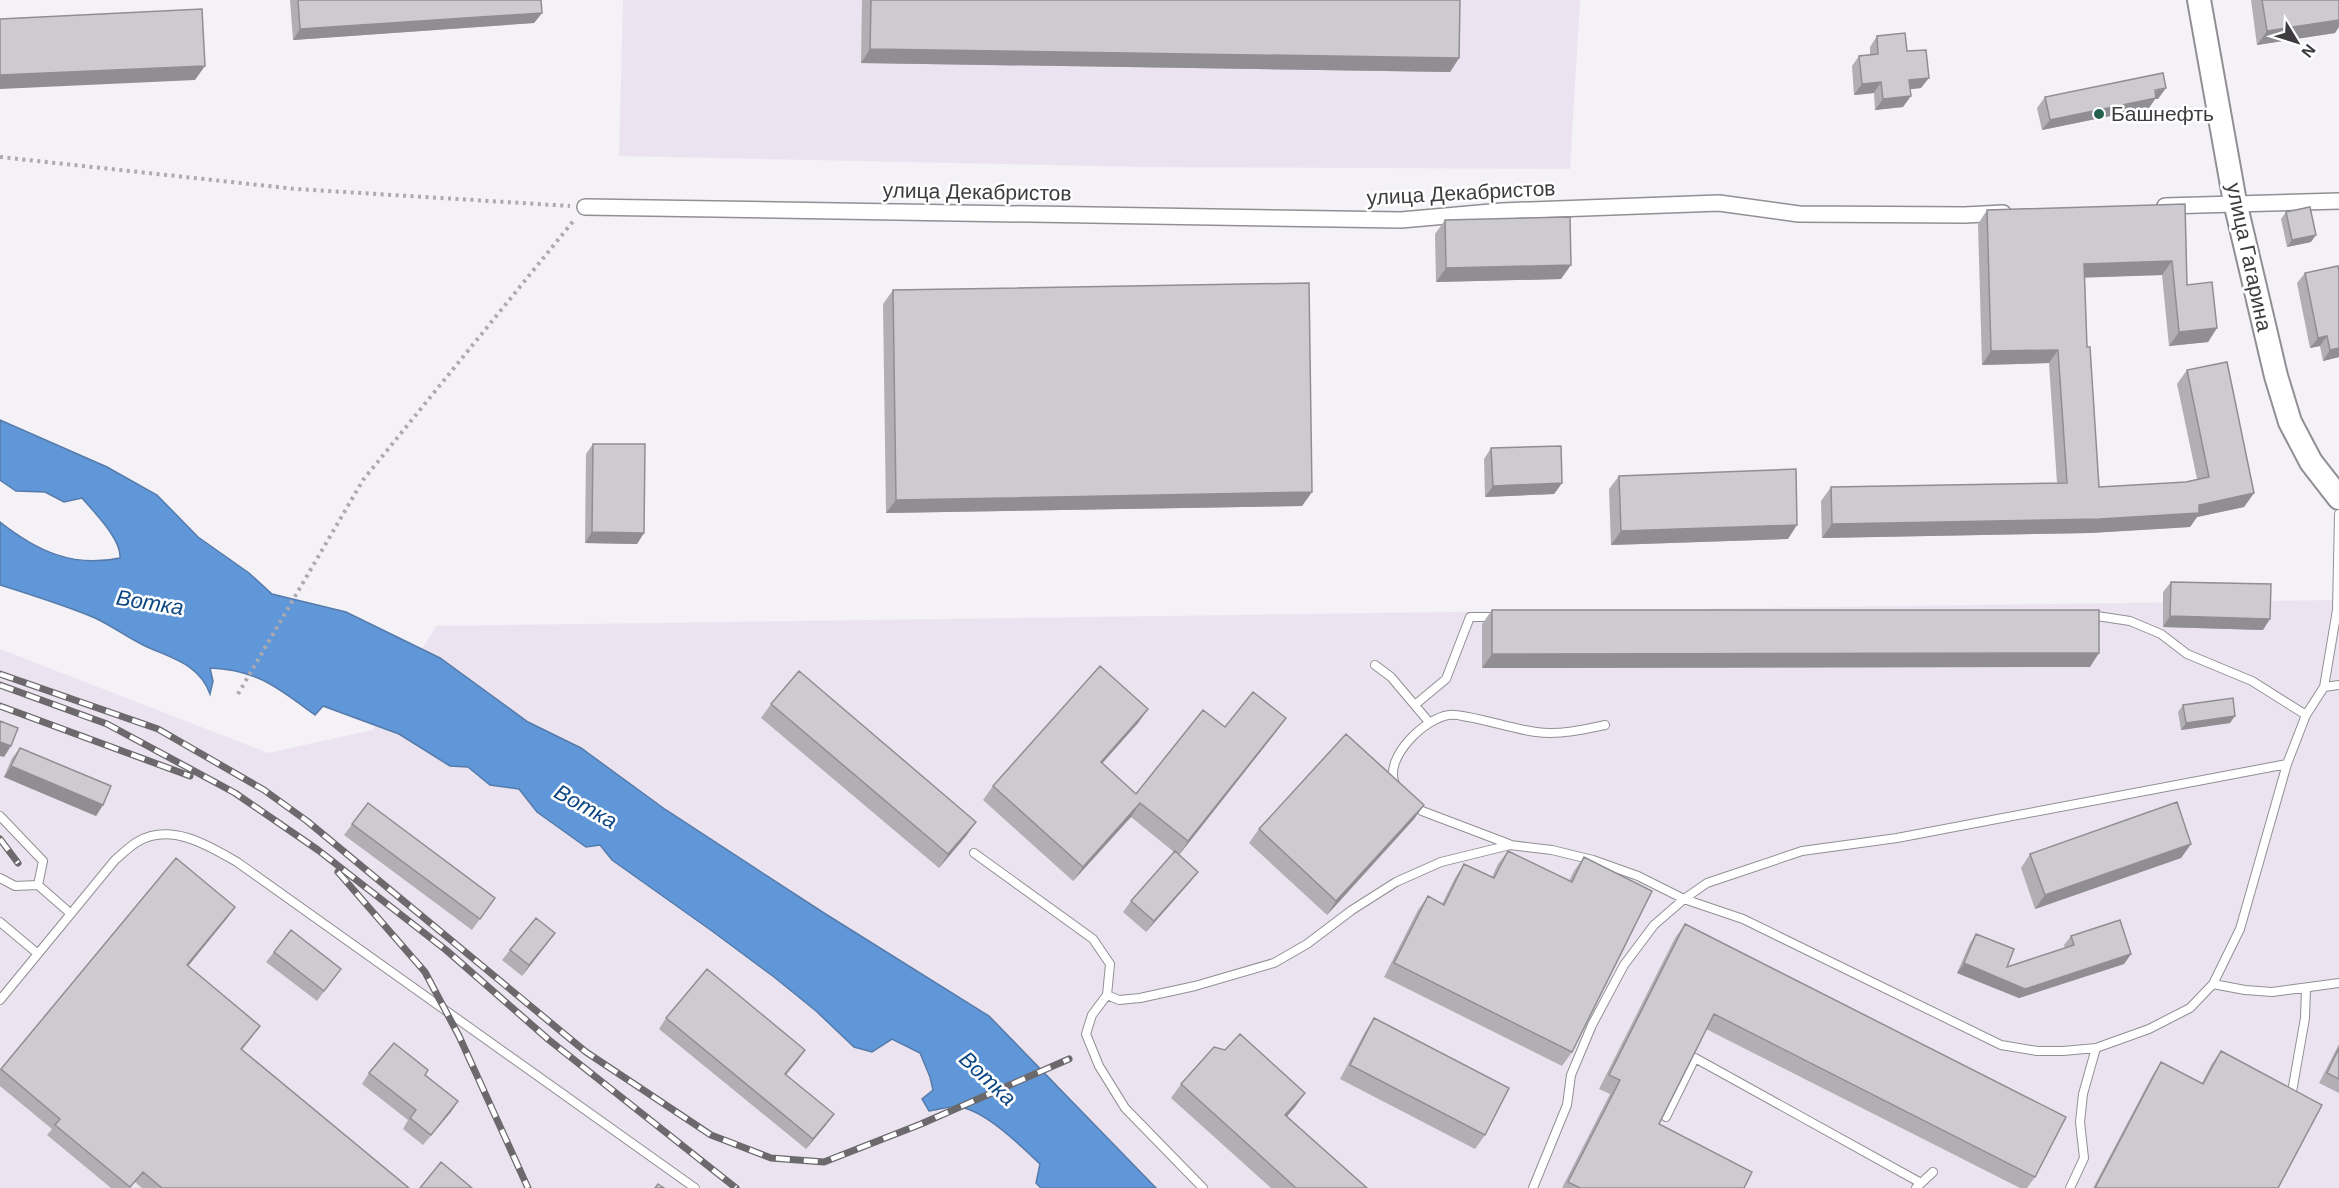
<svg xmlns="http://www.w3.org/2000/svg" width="2339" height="1188" font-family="Arial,sans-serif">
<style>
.built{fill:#ebe4f0}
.water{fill:#6097d8;stroke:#567baa;stroke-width:1.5}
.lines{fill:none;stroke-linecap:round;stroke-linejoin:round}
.service-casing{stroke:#918f94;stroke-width:10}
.minor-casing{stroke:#918f94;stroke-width:18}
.secondary-casing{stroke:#918f94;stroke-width:26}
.path{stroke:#adaaaf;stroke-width:4;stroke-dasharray:3 4.5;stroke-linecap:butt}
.service{stroke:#fff;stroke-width:8}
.minor{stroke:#fff;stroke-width:15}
.secondary{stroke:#fff;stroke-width:22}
.rail-casing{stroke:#6b696c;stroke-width:7}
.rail{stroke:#fff;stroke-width:4.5;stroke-dasharray:14;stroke-linecap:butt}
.wall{fill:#b1afb3}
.shaded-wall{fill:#908e92}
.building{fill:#cecbd0;stroke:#908e92;stroke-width:1.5}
.poi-dot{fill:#25624e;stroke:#fff;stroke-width:2}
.labels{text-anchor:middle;stroke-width:5;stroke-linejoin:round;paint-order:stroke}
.poi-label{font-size:21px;fill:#3d3b3e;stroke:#fff;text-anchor:start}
.street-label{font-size:21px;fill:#3d3b3e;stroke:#fff}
.water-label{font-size:22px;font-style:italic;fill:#0c4783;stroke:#fff}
</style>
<rect width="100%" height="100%" fill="#f4f1f7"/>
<path class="built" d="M623,0H1580L1570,169L1144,167L619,156Z
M2339,600V1188H0V649L268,753L373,730L436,626Z"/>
<path class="water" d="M0,420L107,467L157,495L198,537L249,573L272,594L346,612L440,658L528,722L581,748L666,810L824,913L989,1016L1156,1188H1041L1036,1183L1040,1164C1021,1146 988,1113 961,1107C952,1105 938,1110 929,1111L922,1099L933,1090L930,1077L920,1053L892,1039L872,1052L854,1047L816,1011L774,977L712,931L612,860L600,845L586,847L537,812L519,789L490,785L468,767L450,766L399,734L323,706L315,715C278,688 258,670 210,668L213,681L210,694C199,663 170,658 143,645C127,637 112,626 95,618C64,605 32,595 0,585V522C37,551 73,568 120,558C122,540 94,512 82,498L64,502L45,492L16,491L0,480Z"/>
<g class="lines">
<defs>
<path id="service" d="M2090,615L2130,621L2161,634L2187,654L2252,681L2306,715
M1375,665L1391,677L1429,722
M2324,687L2339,685
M1416,704L1446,679L1470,617H1496
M1395,784C1383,758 1425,718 1449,715C1455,714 1462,716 1468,717C1491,721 1513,729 1536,732C1560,735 1582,730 1605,725
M1412,804L1422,811L1509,844
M0,816L43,861L38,885
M974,853L1093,939L1110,964L1107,995L1092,1015L1086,1034L1099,1066L1125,1108L1203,1188
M0,878L15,886L38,885L70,913
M0,922L37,953
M2213,984L2245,990L2272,992L2339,983
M1107,995L1119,1000L1140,998L1195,986L1274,963L1307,944L1352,910L1396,882L1441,862L1510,845L1552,850L1593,860L1638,876L1684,899L1743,919L2001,1045L2037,1051H2063L2096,1048L2149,1029L2190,1008L2213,984L2240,929L2287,764L2306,715L2324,687L2337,610L2339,514
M0,1000L115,860C122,854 129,847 137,842C170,822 208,845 237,862L695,1188
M2292,1092L2305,1018L2306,988
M1666,1117L1695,1058L1921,1183
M1533,1188L1567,1105L1571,1075L1592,1025L1624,965L1654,925L1684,899L1707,883L1802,851L1897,838L2287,764
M1916,1188L1933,1172
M2070,1188L2084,1158L2080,1122L2083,1094L2096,1048"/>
<path id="minor" d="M2165,206L2339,201
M585,207L1401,220L1502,211L1719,203L1799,214L1965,215L2003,213"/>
<path id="secondary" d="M2199,0L2235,202L2276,376L2290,422L2311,462L2339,498"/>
</defs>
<use href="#service" class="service-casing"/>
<use href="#minor" class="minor-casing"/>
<use href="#secondary" class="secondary-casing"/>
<path class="path" d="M0,157L296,189L570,206
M238,694L363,480L575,219"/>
<use href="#service" class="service"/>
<use href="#minor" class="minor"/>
<use href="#secondary" class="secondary"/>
<defs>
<path id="rail" d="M0,674L158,729L264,790L307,821L586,1052L711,1135L771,1158L824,1162L921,1124L1069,1059
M0,685L107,724L235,793L318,850L446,950L549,1040L736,1188
M0,706L190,776
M0,839L18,863
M338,872L425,972L459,1036L528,1188"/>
</defs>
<use href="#rail" class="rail-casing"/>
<use href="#rail" class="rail"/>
</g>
<path class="wall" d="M290,0H541L542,13L534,23L293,40Z
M862,0H1460L1459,58L1450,72L861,63Z
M2251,0H2339L2335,33L2257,45Z
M1877,36L1907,51L1921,88L1910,89L1903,107L1875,110L1874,93L1854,95L1852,66L1859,56L1870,55V47Z
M2045,97L2158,99H2155L2149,108L2042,130L2037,108Z
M2185,204L2187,285L2217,328L2208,342L2169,346L2162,275L2085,277L2087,347L2099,487L2186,482L2197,479L2177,384L2187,370L2254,493L2244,507L2197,517L2190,527L2090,533L1822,538L1821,501L1831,487L2057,483L2049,363L1982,365L1978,224L1987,210Z
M2286,212L2311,242L2287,247L2281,219Z
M1445,220L1561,279L1436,282L1435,234Z
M2305,273L2339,357L2323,361L2320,346L2310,348L2297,283Z
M893,290L1312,492L1302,506L886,513L883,304Z
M593,444L644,533L637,544L585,543L586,454Z
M1491,448L1562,483L1554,494L1485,497L1484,459Z
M1619,476L1788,539L1611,545L1609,489Z
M2171,582L2263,630L2163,627V592Z
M1492,610L2090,667L1482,668V624Z
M771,704L976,822L966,836L939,868L761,718Z
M2183,705L2230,723L2181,730L2178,712Z
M1148,709L1138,723L1102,763L1136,794L1225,727L1286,718L1276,732L1179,855L1198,872L1190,882L1146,932L1123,912L1131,901L1174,852L1131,817L1073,881L983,800L993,786Z
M20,748L103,805L96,816L4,777L12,758Z
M368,803L495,898L472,930L344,835Z
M1424,805L1414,819L1327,915L1249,843L1259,829Z
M2191,844L2181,858L2035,909L2021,868L2030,854Z
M1508,851L1569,881L1574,871L1584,857L1572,1052L1562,1066L1384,977L1418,910L1428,896L1442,904L1455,878L1464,864L1492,877L1498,864Z
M176,858L235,907L228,917L188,966L253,1036L242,1050L409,1188H142L135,1182L130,1188H111L47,1135L52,1129L0,1086V1070Z
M1685,924L2035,1177L2027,1188H2020L1706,1029L1659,1124L1744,1188H1562L1610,1094L1599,1089L1675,938Z
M555,933L522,976L502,960L510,950Z
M1976,934L2007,967L2065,948L2064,945L2071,936L2131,954L2124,964L2019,998L1957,973L1970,943Z
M274,952L341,969L317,1001L266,962Z
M666,1018L798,1060L786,1075L826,1125L806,1149L659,1029Z
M1374,1018L1485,1135L1475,1149L1340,1079L1365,1032Z
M2339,1044V1093L2319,1083Z
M2221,1051L2278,1188H2093L2152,1076L2161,1062L2202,1083L2211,1065Z
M369,1073L425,1075L458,1101L423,1145L403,1129L408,1120L362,1084Z
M1181,1084L1305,1093L1295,1107L1287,1116L1367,1188H1271L1171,1098Z"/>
<path class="shaded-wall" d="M542,13L534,23L293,40L300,29Z
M2339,20V27L2335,33L2257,45L2267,31Z
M870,49L1459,58L1450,72L861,63Z
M205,66L195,80L0,89V75Z
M1929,78L1921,88L1902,90L1909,80Z
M1881,82L1874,93L1854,95L1862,84Z
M2166,88L2158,99H2155L2149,108L2042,130L2050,120Z
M1911,96L1903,107L1875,110L1883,99Z
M2316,235L2311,242L2287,247L2292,240Z
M2172,261L2162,275L2075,278L2084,264Z
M1571,265L1561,279L1436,282L1446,268Z
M2217,328L2208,342L2169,346L2179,332Z
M2327,336L2320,346L2310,348L2318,338Z
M2339,348V357L2323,361L2330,350Z
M2058,350L2049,363L1982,365L1991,351Z
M1562,483L1554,494L1485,497L1493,486Z
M1312,492L1302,506L886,513L896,500Z
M2254,493L2244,507L2197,517L2190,527L2090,533L1822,538L1832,524L2199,505Z
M1797,525L1788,539L1611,545L1621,531Z
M592,532L644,533L637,544L585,543Z
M2170,616L2270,619L2263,630L2163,627Z
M2099,653L2090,667L1482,668L1492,654Z
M1148,709L1138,723L1091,776L1101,762Z
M2235,716L2230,723L2181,730L2186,723Z
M1286,718L1276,732L1179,855L1188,841Z
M0,742L11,746L4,757L0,756Z
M11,766L103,805L96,816L4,777Z
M1140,803L1131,817L1073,881L1083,867Z
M1424,805L1414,819L1327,915L1336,901Z
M976,822L966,836L939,868L948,854Z
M2191,844L2181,858L2035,909L2045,895Z
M1198,872L1190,882L1146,932L1154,921Z
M235,907L228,917L180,976L187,965Z
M555,933L547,944L522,976L529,965Z
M2131,954L2124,964L2019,998L1957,973L1964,963L2025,989Z
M805,1050L798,1060L777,1085L785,1074Z
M1305,1093L1295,1107L1276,1129L1285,1115Z
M458,1101L451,1112L423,1145L431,1135Z
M834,1114L826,1125L806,1149L813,1139Z"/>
<path class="building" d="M298,0H541L542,13L300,29Z
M871,0H1460L1459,58L870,49Z
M2262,0H2339V20L2267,31Z
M202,9L205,66L0,75V19Z
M1905,33L1907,51L1926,50L1929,78L1909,80L1911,96L1883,99L1881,82L1862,84L1859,56L1878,54L1877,36Z
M2163,73L2166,88L2155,90L2156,98L2050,120L2045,97Z
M2185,204L2187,285L2212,282L2217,328L2179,332L2172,261L2084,264L2087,347H2090L2099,487L2186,482L2209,477L2187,370L2227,362L2254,493L2199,505V513L2100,519L1832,524L1831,487L2067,483L2058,350L1991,351L1987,210Z
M2310,207L2316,235L2292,240L2286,212Z
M1570,217L1571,265L1446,268L1445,220Z
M2338,266L2339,271V348L2330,350L2327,336L2318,338L2305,273Z
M1309,283L1312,492L896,500L893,290Z
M593,444H645L644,533L592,532Z
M1561,446L1562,483L1493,486L1491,448Z
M1796,469L1797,525L1621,531L1619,476Z
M2171,582L2271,584L2270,619L2170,616Z
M1492,610H2099V653L1492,654Z
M1100,666L1148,709L1101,762L1136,794L1203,710L1225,727L1253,692L1286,718L1188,841L1140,803L1083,867L993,786Z
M799,671L976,822L948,854L771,704Z
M2233,698L2235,716L2186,723L2183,705Z
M0,721L18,728L11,746L0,742Z
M1346,734L1424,805L1336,901L1259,829Z
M20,748L111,786L103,805L11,766Z
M2177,802L2191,844L2045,895L2030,854Z
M368,803L495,898L480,919L352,824Z
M1175,851L1198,872L1154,921L1131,901Z
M1508,851L1572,882L1584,857L1652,891L1572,1052L1394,963L1428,896L1444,905L1464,864L1494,878Z
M176,858L235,907L187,965L260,1026L241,1049L409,1188H162L143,1172L130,1187L55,1125L60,1119L1,1069Z
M536,918L555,933L529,965L510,950Z
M2120,920L2131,954L2025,989L1964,963L1976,934L2014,949L2007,967L2074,945L2071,936Z
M1685,924L2066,1117L2035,1177L1714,1014L1659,1124L1752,1172L1744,1188H1580L1568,1182L1620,1080L1609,1075Z
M291,930L341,969L324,991L274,952Z
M707,969L805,1050L785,1074L834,1114L813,1139L666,1018Z
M1374,1018L1509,1088L1485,1135L1350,1065Z
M1240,1034L1305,1093L1285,1115L1367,1188H1296L1181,1084L1214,1047L1225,1050Z
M394,1043L428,1070L425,1075L458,1101L431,1135L410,1118L416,1110L369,1073Z
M2339,1048V1079L2327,1073Z
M2221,1051L2322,1105L2278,1188H2095L2161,1062L2203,1084Z
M441,1162L472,1188H420Z
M658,1184L664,1188H655Z"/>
<circle class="poi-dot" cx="2099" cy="114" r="6"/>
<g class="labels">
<g class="poi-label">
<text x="2111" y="121">Башнефть</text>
</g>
<g class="street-label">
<text transform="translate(977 192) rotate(1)" y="7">улица Декабристов</text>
<text transform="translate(1461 193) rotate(-3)" y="7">улица Декабристов</text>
<text transform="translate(2249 257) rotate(78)" y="7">улица Гагарина</text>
</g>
<g class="water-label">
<text transform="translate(150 602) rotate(9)" y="8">Вотка</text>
<text transform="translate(586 806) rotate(29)" y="8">Вотка</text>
<text transform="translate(988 1078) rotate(43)" y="8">Вотка</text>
</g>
</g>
<g transform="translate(2297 42) rotate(128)" stroke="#ffffff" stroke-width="4.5" paint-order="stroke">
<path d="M0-4.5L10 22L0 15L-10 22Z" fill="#3d3b3e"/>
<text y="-9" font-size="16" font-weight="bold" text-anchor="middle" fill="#3d3b3e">N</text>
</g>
</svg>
